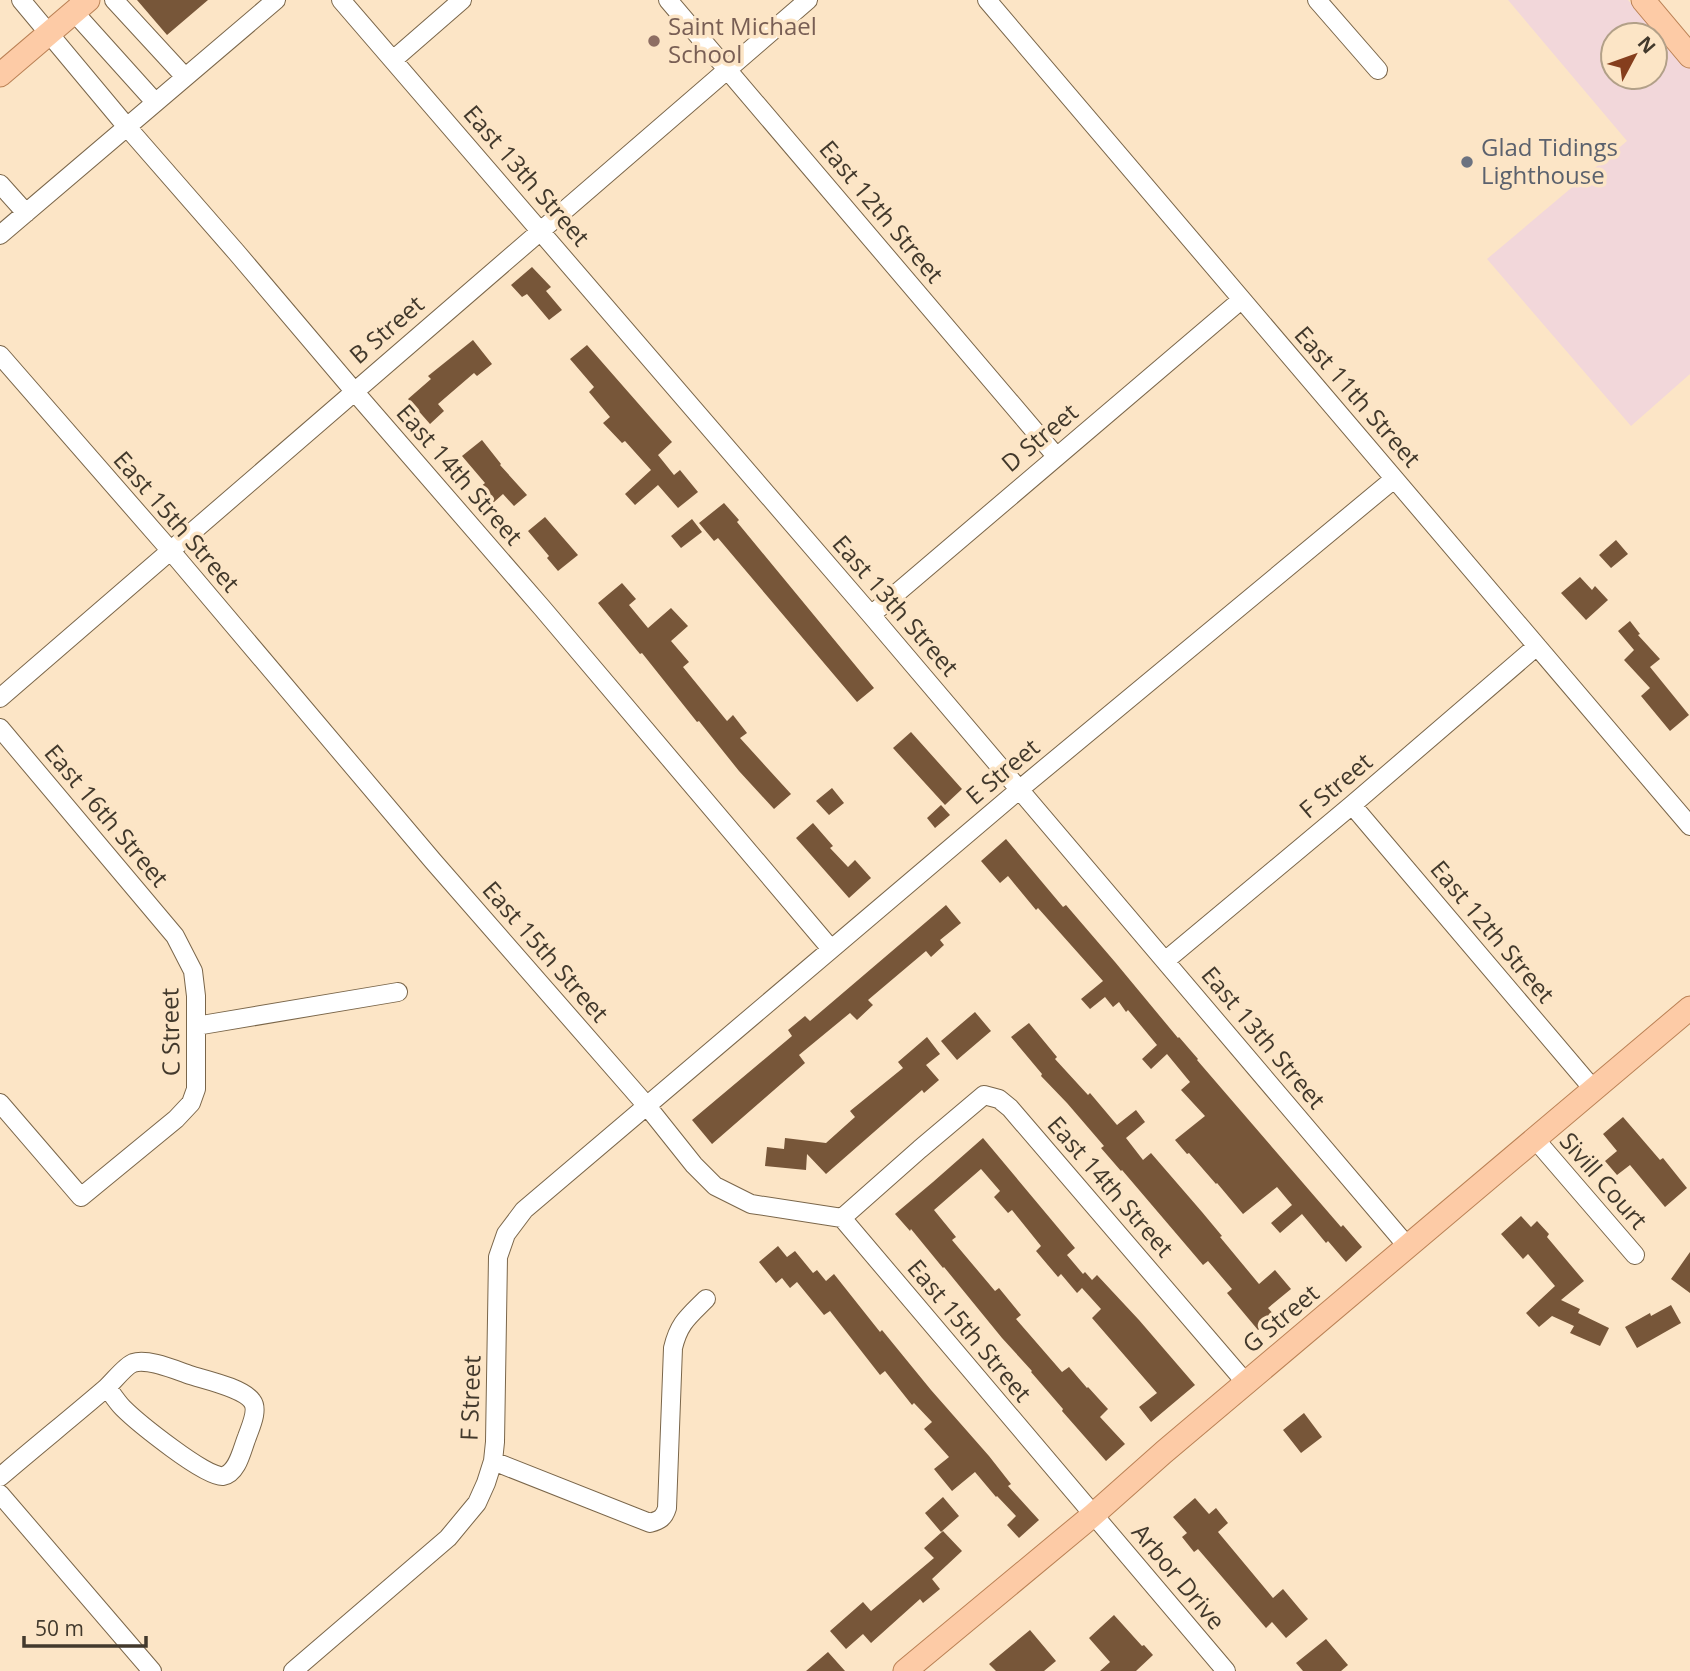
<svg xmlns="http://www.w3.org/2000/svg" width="1690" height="1671" font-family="'Open Sans',sans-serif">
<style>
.industrial{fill:#f2d7da;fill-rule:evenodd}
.building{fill:#775639}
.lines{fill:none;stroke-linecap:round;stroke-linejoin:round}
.minor-casing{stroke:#7a664a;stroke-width:20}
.major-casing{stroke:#ba8155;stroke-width:25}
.minor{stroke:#fff;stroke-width:18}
.major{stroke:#fdcba6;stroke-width:23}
.education-dot{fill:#8d6e63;stroke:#fce5c6;stroke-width:2.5}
.worship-dot{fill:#6b7280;stroke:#fce5c6;stroke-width:2.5}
.labels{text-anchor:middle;stroke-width:7;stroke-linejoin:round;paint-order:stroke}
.education-label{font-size:24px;fill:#785e54;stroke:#fce5c6;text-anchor:start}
.worship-label{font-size:24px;fill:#5b616d;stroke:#fce5c6;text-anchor:start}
.street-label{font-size:24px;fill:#42392c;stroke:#fce5c6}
</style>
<rect width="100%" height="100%" fill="#fce5c6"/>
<path class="industrial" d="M1508,0H1628L1681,62L1690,56V374L1631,426L1487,259L1627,141ZM1613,35H1655V77H1613Z"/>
<path class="building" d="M137,0H208L167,35Z
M532,267L551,287L546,291L562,310L549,320L527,294L522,297L511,285Z
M473,340L492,364L477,376L474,373L438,404L444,411L430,424L408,399L431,379L428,376Z
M587,345L672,442L658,455L674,475L680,470L698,492L678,508L658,485L635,505L625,494L651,470L625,441L622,443L603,423L610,417L589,392L594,387L570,359Z
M482,440L501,464L500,465L527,495L514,506L503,494L493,503L479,488L485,483L462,456Z
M724,503L739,520L737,522L874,688L857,702L718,538L714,541L699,523Z
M545,517L578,555L558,571L547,558L549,556L528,531Z
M692,519L702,532L681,548L671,536Z
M1616,540L1628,554L1611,568L1599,555Z
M1580,577L1592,590L1595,586L1608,600L1586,620L1561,593Z
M622,583L636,599L629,605L648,628L671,608L688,626L671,641L689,662L683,667L727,721L733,715L747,733L740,738L791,794L774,809L739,771L699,721L697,722L642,653L640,654L598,603Z
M1630,621L1640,634L1638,635L1660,659L1650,667L1689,715L1670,731L1641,696L1650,688L1624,660L1634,650L1618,631Z
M911,732L962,789L945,805L893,748Z
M832,788L844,803L829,815L816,801Z
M941,805L950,815L935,828L927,818Z
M813,823L833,846L830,848L848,867L855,860L871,878L849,898L796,838Z
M1006,839L1063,907L1066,905L1115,962L1178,1038L1179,1037L1198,1059L1197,1060L1341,1227L1343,1225L1362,1247L1346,1262L1328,1241L1326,1243L1302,1214L1280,1233L1271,1223L1292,1205L1277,1187L1243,1214L1217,1183L1216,1184L1189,1153L1187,1154L1175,1140L1205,1116L1181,1090L1190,1082L1167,1054L1151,1069L1142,1059L1157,1045L1128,1010L1126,1012L1119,1002L1113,1007L1105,997L1090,1009L1081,999L1103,981L1038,908L1036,910L1008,876L1000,883L981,861Z
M946,905L961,923L940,940L944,945L931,957L926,951L868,1000L873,1005L857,1020L850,1013L799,1055L805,1063L712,1144L692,1120L792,1036L788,1030L805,1016L810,1021Z
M975,1012L991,1031L957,1060L941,1041Z
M1029,1023L1057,1057L1055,1059L1088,1095L1090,1093L1117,1125L1136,1110L1145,1122L1126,1138L1143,1160L1151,1153L1202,1212L1222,1236L1220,1237L1259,1284L1275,1270L1291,1289L1268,1308L1275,1316L1258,1330L1227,1293L1232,1289L1208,1261L1203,1265L1122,1170L1121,1171L1101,1148L1104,1146L1067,1103L1041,1076L1042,1074L1011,1037Z
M927,1037L940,1054L926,1065L939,1080L924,1093L922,1090L826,1174L807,1154L806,1170L765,1166L767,1147L784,1149L785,1138L826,1143L855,1117L850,1111L903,1068L898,1062Z
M1623,1117L1660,1160L1663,1158L1687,1188L1665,1207L1630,1165L1617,1175L1605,1161L1617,1151L1603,1134Z
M983,1138L1075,1248L1067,1255L1083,1274L1085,1272L1092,1280L1097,1275L1139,1320L1195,1385L1151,1422L1139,1407L1157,1393L1092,1318L1101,1309L1082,1288L1077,1293L1061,1274L1058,1277L1036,1251L1041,1246L1012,1210L1008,1213L994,1197L1000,1191L981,1169L934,1210L956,1237L952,1240L995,1291L999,1288L1021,1315L1016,1319L1062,1372L1069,1367L1087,1388L1088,1387L1108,1409L1100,1417L1125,1444L1106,1461L1062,1411L1063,1409L1031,1372L1032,1371L1002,1338L944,1267L943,1268L911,1229L910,1231L895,1214L933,1182Z
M1521,1216L1531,1227L1537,1221L1549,1234L1547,1237L1584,1281L1561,1300L1580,1309L1578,1313L1609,1328L1600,1346L1570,1333L1574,1326L1552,1316L1539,1327L1526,1313L1555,1286L1528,1254L1523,1259L1501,1234Z
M778,1246L787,1257L795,1251L813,1273L817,1270L826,1281L834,1274L880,1332L882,1330L931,1390L989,1456L1011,1484L1008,1486L1039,1520L1019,1538L1007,1525L1016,1516L997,1496L996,1497L975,1472L952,1491L934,1469L949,1457L924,1429L932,1422L914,1403L912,1405L885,1371L880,1375L830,1311L824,1315L797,1282L790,1288L782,1278L776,1283L759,1262Z
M1690,1252V1293L1671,1279Z
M1671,1305L1681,1323L1637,1348L1625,1327L1650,1313L1651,1316Z
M1304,1413L1322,1437L1301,1453L1283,1430Z
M943,1497L959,1516L941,1532L925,1513Z
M1195,1498L1209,1514L1216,1508L1228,1523L1218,1532L1273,1598L1283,1589L1308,1619L1286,1638L1272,1622L1266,1628L1198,1549L1194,1552L1182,1537L1187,1533L1173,1517Z
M943,1531L962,1551L932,1579L940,1589L923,1603L920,1599L871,1643L863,1634L846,1649L830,1631L863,1602L871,1611L934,1558L924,1548Z
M1114,1615L1142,1646L1144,1645L1153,1655L1136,1671H1100L1110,1662L1089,1638Z
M1030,1630L1056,1661L1044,1671H996L989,1664Z
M1326,1639L1348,1665L1341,1671H1303L1296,1663Z
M828,1652L845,1671H806Z"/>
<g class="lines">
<defs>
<path id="minor" d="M21,0L127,127L237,253L354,391L543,609L831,949
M114,0L185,77
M341,0L871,615L1408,1247
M668,0L1056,456
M987,0L1690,826
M1317,0L1378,70
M74,12L155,102
M393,60L462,0
M0,184L26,213
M0,235L276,0
M0,355L170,550L433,861L647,1106L694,1165L715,1186L751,1204L842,1218L1226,1671
M871,615L1241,300
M0,698L808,0
M0,728L175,936L193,971L196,996V1089L191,1103L176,1119L81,1197L0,1103
M1352,805L1594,1090
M1165,961L1352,805L1537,646
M196,1026L398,992
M1535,1139L1635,1255
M842,1218L920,1149L984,1095L999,1099L1010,1108L1246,1383
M493,1461L650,1523C660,1520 664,1518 667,1508L673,1348C679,1323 688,1317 706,1299
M0,1477C35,1447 71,1418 106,1388C113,1382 125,1366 133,1363C148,1358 175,1370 190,1375C206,1380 243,1388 252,1401C259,1410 250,1428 247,1437C242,1449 238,1473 223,1476C207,1479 136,1421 123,1408C117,1402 112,1394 107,1387
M0,1494L152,1671
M293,1671L448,1538L477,1503L486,1483L493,1461L495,1442L498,1257L506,1234L524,1210L1020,789L1394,479"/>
<path id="major" d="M1643,0L1690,56
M0,75L88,0
M905,1671L1093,1515L1164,1452L1690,1008"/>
</defs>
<use href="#minor" class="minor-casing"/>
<use href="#major" class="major-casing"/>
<use href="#minor" class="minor"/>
<use href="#major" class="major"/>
</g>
<circle class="education-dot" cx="654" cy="41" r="7"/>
<circle class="worship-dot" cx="1467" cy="162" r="7"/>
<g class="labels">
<g class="education-label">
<text x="668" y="35">Saint Michael<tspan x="668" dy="28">School</tspan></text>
</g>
<g class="worship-label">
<text x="1481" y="156">Glad Tidings<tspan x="1481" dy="28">Lighthouse</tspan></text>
</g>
<g class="street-label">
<text transform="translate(526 176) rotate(49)" y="8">East 13th Street</text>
<text transform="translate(881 212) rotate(50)" y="8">East 12th Street</text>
<text transform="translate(387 330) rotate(-41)" y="8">B Street</text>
<text transform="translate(1357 397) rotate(49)" y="8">East 11th Street</text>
<text transform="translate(1040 438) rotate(-40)" y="8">D Street</text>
<text transform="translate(459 475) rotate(49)" y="8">East 14th Street</text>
<text transform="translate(176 522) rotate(49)" y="8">East 15th Street</text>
<text transform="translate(895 606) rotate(49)" y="8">East 13th Street</text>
<text transform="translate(1003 772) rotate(-40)" y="8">E Street</text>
<text transform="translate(1336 786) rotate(-40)" y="8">F Street</text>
<text transform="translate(106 816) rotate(50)" y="8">East 16th Street</text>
<text transform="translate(1492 932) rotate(50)" y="8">East 12th Street</text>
<text transform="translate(545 952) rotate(49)" y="8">East 15th Street</text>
<text transform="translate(171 1032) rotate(-91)" y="8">C Street</text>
<text transform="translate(1263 1038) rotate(50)" y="8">East 13th Street</text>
<text transform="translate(1603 1181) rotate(49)" y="8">Sivill Court</text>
<text transform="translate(1110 1187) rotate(49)" y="8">East 14th Street</text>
<text transform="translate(1281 1319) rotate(-40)" y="8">G Street</text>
<text transform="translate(969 1331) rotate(50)" y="8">East 15th Street</text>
<text transform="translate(471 1398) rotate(-88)" y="8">F Street</text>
<text transform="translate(1178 1577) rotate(50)" y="8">Arbor Drive</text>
</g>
</g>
<g transform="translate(1634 56) rotate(49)"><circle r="33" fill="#fce5c6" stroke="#b2a088" stroke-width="2"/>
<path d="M0-5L12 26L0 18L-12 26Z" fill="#853e1d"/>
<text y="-10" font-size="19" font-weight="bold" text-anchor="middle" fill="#42392c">N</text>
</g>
<path d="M24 1636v10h122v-10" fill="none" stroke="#42392c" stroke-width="3.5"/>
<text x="35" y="1636" font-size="21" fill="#42392c" stroke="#fce5c6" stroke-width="5" paint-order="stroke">50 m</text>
</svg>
